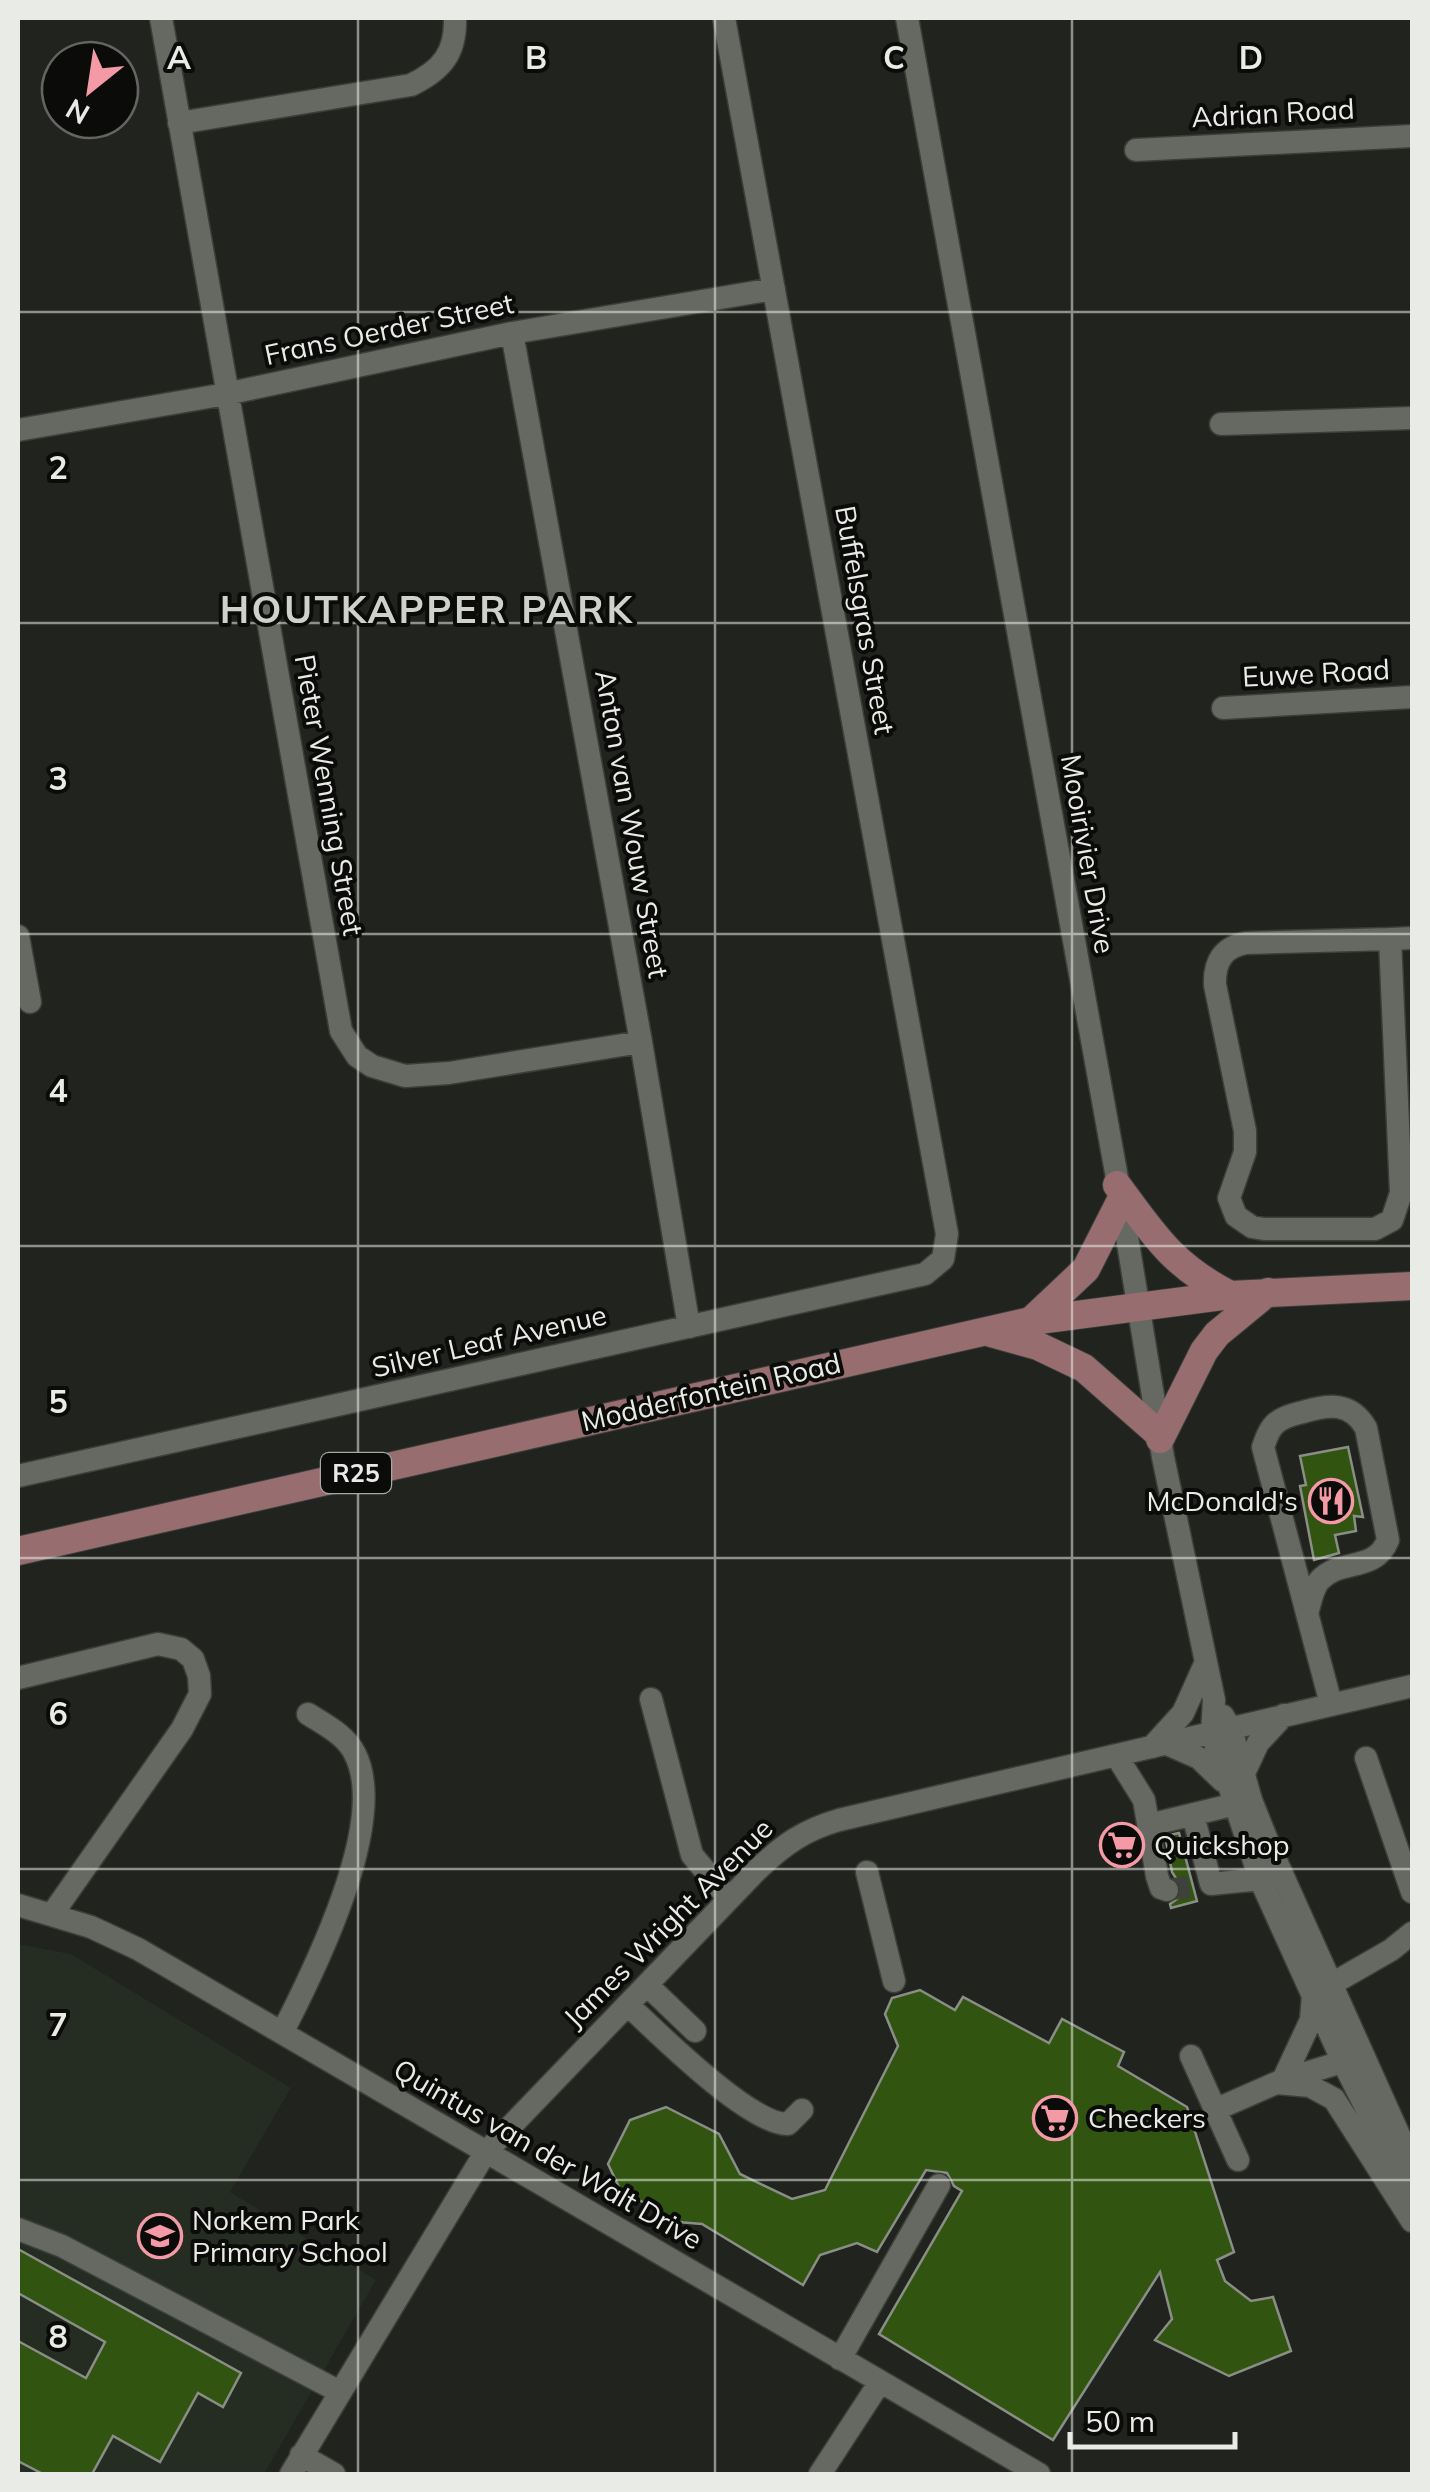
<svg xmlns="http://www.w3.org/2000/svg" width="1430" height="2492" font-family="Mulish,sans-serif">
<style>
.built{fill:#252c21}
.building{fill:#315510;stroke:#8a8e87;stroke-width:2.5}
.lines{fill:none;stroke-linecap:round;stroke-linejoin:round}
.minor-tunnel{stroke:#3e413c;stroke-width:22;stroke-dasharray:22 11;stroke-linecap:butt}
.minor-casing{stroke:#3b3e39;stroke-width:25}
.major-casing{stroke:#3b3e39;stroke-width:30}
.minor{stroke:#656962;stroke-width:22}
.major{stroke:#976d70;stroke-width:28}
.grid{fill:none;stroke:#e9ebe7;stroke-width:2.5;stroke-opacity:0.55}
.labels{text-anchor:middle;stroke-width:8;stroke-linejoin:round;paint-order:stroke}
.shield{fill:#0b0c0a;stroke:#a6a8a5;stroke-width:2.5}
.shield-label{font-size:25px;font-weight:bold;fill:#e9ebe7}
.street-label{font-size:28px;fill:#e9ebe7;stroke:#0b0c0a}
.poi-label{font-size:28px;fill:#e9ebe7;stroke:#0b0c0a;text-anchor:start}
.district-label{font-size:38px;font-weight:bold;letter-spacing:2.5px;fill:#ced2cb;stroke:#0b0c0a}
.grid-label{font-size:32px;text-anchor:middle;font-weight:bold;fill:#e9ebe7;stroke:#0b0c0a;stroke-width:8;stroke-linejoin:round;paint-order:stroke}
</style>
<rect width="100%" height="100%" fill="#20231e"/>
<path class="built" d="M18,1944L71,1954L291,2088L230,2192L376,2280L264,2474H18Z"/>
<path class="building" d="M1348,1447L1363,1517L1354,1516L1356,1531L1335,1535L1339,1553L1314,1560L1300,1486L1306,1485L1300,1456Z
M1179,1833L1197,1901L1171,1908L1170,1904L1181,1896L1182,1888L1172,1872L1165,1836Z
M920,1990L955,2010L963,1997L1049,2043L1062,2019L1124,2052L1118,2066L1187,2107L1234,2252L1217,2260L1225,2281L1251,2301L1273,2297L1291,2351L1229,2376L1155,2340L1172,2319L1160,2272L1053,2440L879,2334L962,2191L954,2186L947,2173L926,2170L877,2252L857,2243L820,2255L803,2285L702,2224L678,2222L620,2189L608,2164L630,2120L666,2107L719,2134L740,2174L792,2199L825,2190L898,2046L885,2014L892,1998Z
M18,2249L241,2373L223,2407L198,2393L160,2462L113,2436L92,2474H43L18,2461V2341L86,2378L105,2342L18,2293Z"/>
<g class="lines">
<path class="minor-tunnel" d="M1167,1890L1193,1886"/>
<defs>
<path id="minor" d="M161,18L341,1031L357,1056L372,1066L405,1076L449,1073L641,1042
M907,18L1121,1200L1163,1457L1214,1700L1212,1734L1260,1879L1343,2062L1412,2199
M179,123L411,85C442,70 456,53 455,18
M1136,150L1412,136
M512,333L641,1042L689,1327
M1221,424L1412,418
M18,430L226,394L512,333L774,289
M1223,708L1412,697
M18,936L30,1002
M1390,939L1401,1193L1392,1220L1375,1229H1264L1252,1227L1236,1216L1229,1198L1245,1152V1131L1215,985C1214,962 1223,947 1246,943L1390,939L1412,938
M18,1476L925,1274L943,1259L947,1234L724,18
M1308,1610C1311,1600 1313,1587 1320,1580C1340,1558 1375,1573 1388,1540L1366,1428C1351,1402 1329,1404 1303,1412C1292,1415 1282,1417 1274,1425C1268,1431 1266,1439 1263,1447L1331,1704
M18,1678L158,1644L181,1649L193,1659L199,1676L200,1694L182,1729L53,1913
M651,1699L692,1855L729,1899
M1223,1716L1231,1729L1251,1800L1269,1845L1412,2164
M1167,1744L1199,1758L1223,1781
M1152,1747L1183,1713L1205,1664
M1116,1755L1144,1800L1157,1876L1161,1888L1167,1890
M1366,1758L1412,1892
M1244,1773L1258,1743L1284,1715
M1193,1815L1211,1884L1271,1878
M1149,1825L1248,1801
M867,1872L894,1981
M18,1905L91,1927L138,1949L1039,2474
M647,1985L695,2031
M1330,1985L1391,1950L1412,1933
M628,2005C658,2033 750,2125 788,2124L802,2110
M282,2033C314,1971 389,1821 355,1754C346,1735 325,1725 308,1714
M1191,2056L1238,2160
M1283,2080L1311,2020L1313,1995
M1277,2083L1310,2086L1334,2099L1412,2221
M1217,2109L1283,2080L1355,2058
M18,2229L62,2246L340,2392
M840,2359L939,2185
M301,2455L334,2474
M291,2474L485,2153L757,1870C783,1845 804,1830 839,1820L1412,1686
M820,2474L880,2382"/>
<path id="major" d="M1117,1185C1154,1235 1172,1265 1230,1295
M1032,1320L1086,1269L1121,1200
M991,1333L1038,1346L1084,1368L1159,1434
M1160,1439L1204,1351L1217,1334L1268,1292
M18,1551L1031,1321L1230,1295L1412,1286"/>
</defs>
<use href="#minor" class="minor-casing"/>
<use href="#major" class="major-casing"/>
<use href="#minor" class="minor"/>
<use href="#major" class="major"/>
</g>
<path class="grid" d="M358,18V2474M715,18V2474M1072,18V2474M18,312H1412M18,623H1412M18,934H1412M18,1246H1412M18,1558H1412M18,1869H1412M18,2180H1412"/>
<defs>
<symbol id="restaurant-ring" viewBox="-11 -11 22 22"><circle r="9.5" fill="#0b0c0a" stroke="#f49aa6" stroke-width="1.5"/><path d="M-5-6h1v4h1v-4h1v4h1v-4h1v5L-1.5 .5V6h-2V.5L-5-1ZM5-6V6H3V1.5H1.5Q1.5-4 5-6Z" fill="#f49aa6"/></symbol>
<symbol id="supermarket-ring" viewBox="-11 -11 22 22"><circle r="9.5" fill="#0b0c0a" stroke="#f49aa6" stroke-width="1.5"/><path d="M-6-5.5h2.5l.6 2H6L4.5 2H-2.5L-4.4-4H-6ZM-1.5 3.2a1.3 1.3 0 1 0 .1 0ZM3 3.2a1.3 1.3 0 1 0 .1 0Z" fill="#f49aa6"/></symbol>
<symbol id="school-ring" viewBox="-11 -11 22 22"><circle r="9.5" fill="#0b0c0a" stroke="#f49aa6" stroke-width="1.5"/><path d="M0-5L7-2L0 1L-7-2ZM-4 1L0 2.5L4 1V4Q0 6-4 4Z" fill="#f49aa6"/></symbol>
</defs>
<g fill-rule="evenodd">
<use href="#restaurant-ring" x="1306" y="1476" width="50" height="50"/>
<use href="#supermarket-ring" x="1097" y="1820" width="50" height="50"/>
<use href="#supermarket-ring" x="1030" y="2093" width="50" height="50"/>
<use href="#school-ring" x="135" y="2211" width="50" height="50"/>
</g>
<g class="labels">
<rect class="shield" x="321" y="1453" width="70" height="40" rx="8"/>
<g class="shield-label">
<text x="356" y="1482">R25</text>
</g>
<g class="street-label">
<text transform="translate(1273 113) rotate(-3)" y="10">Adrian Road</text>
<text transform="translate(389 329) rotate(-12)" y="10">Frans Oerder Street</text>
<text transform="translate(865 620) rotate(80)" y="10">Buffelsgras Street</text>
<text transform="translate(1316 673) rotate(-3)" y="10">Euwe Road</text>
<text transform="translate(329 795) rotate(80)" y="10">Pieter Wenning Street</text>
<text transform="translate(632 824) rotate(80)" y="10">Anton van Wouw Street</text>
<text transform="translate(1088 854) rotate(80)" y="10">Mooirivier Drive</text>
<text transform="translate(489 1341) rotate(-13)" y="10">Silver Leaf Avenue</text>
<text transform="translate(711 1392) rotate(-13)" y="10">Modderfontein Road</text>
<text transform="translate(668 1923) rotate(-45)" y="10">James Wright Avenue</text>
<text transform="translate(548 2154) rotate(30)" y="10">Quintus van der Walt Drive</text>
</g>
<g class="poi-label">
<text x="1298" y="1511" text-anchor="end">McDonald's</text>
<text x="1154" y="1855">Quickshop</text>
<text x="1088" y="2128">Checkers</text>
<text x="192" y="2230">Norkem Park<tspan x="192" dy="32">Primary School</tspan></text>
</g>
<g class="district-label">
<text x="427" y="623">HOUTKAPPER PARK</text>
</g>
</g>
<g class="grid-label">
<text x="179" y="69">A</text>
<text x="536" y="69">B</text>
<text x="894" y="69">C</text>
<text x="1251" y="69">D</text>
<text x="58" y="479">2</text>
<text x="58" y="790">3</text>
<text x="58" y="1102">4</text>
<text x="58" y="1413">5</text>
<text x="58" y="1725">6</text>
<text x="58" y="2036">7</text>
<text x="58" y="2348">8</text>
</g>
<rect width="1430" height="2492" fill="none" stroke="#e9ebe7" stroke-width="40"/>
<g transform="translate(90 90) rotate(210)"><circle r="48" fill="#0b0c0a" stroke="#646562" stroke-width="2.5"/>
<path d="M0-8L18 38L0 25L-18 38Z" fill="#f49aa6"/>
<text y="-15" font-size="28" font-weight="bold" text-anchor="middle" fill="#e9ebe7">N</text>
</g>
<path d="M1070 2432v15h165v-15" fill="none" stroke="#e9ebe7" stroke-width="5"/>
<text x="1085" y="2432" font-size="30" fill="#e9ebe7" stroke="#0b0c0a" stroke-width="8" paint-order="stroke">50 m</text>
</svg>
